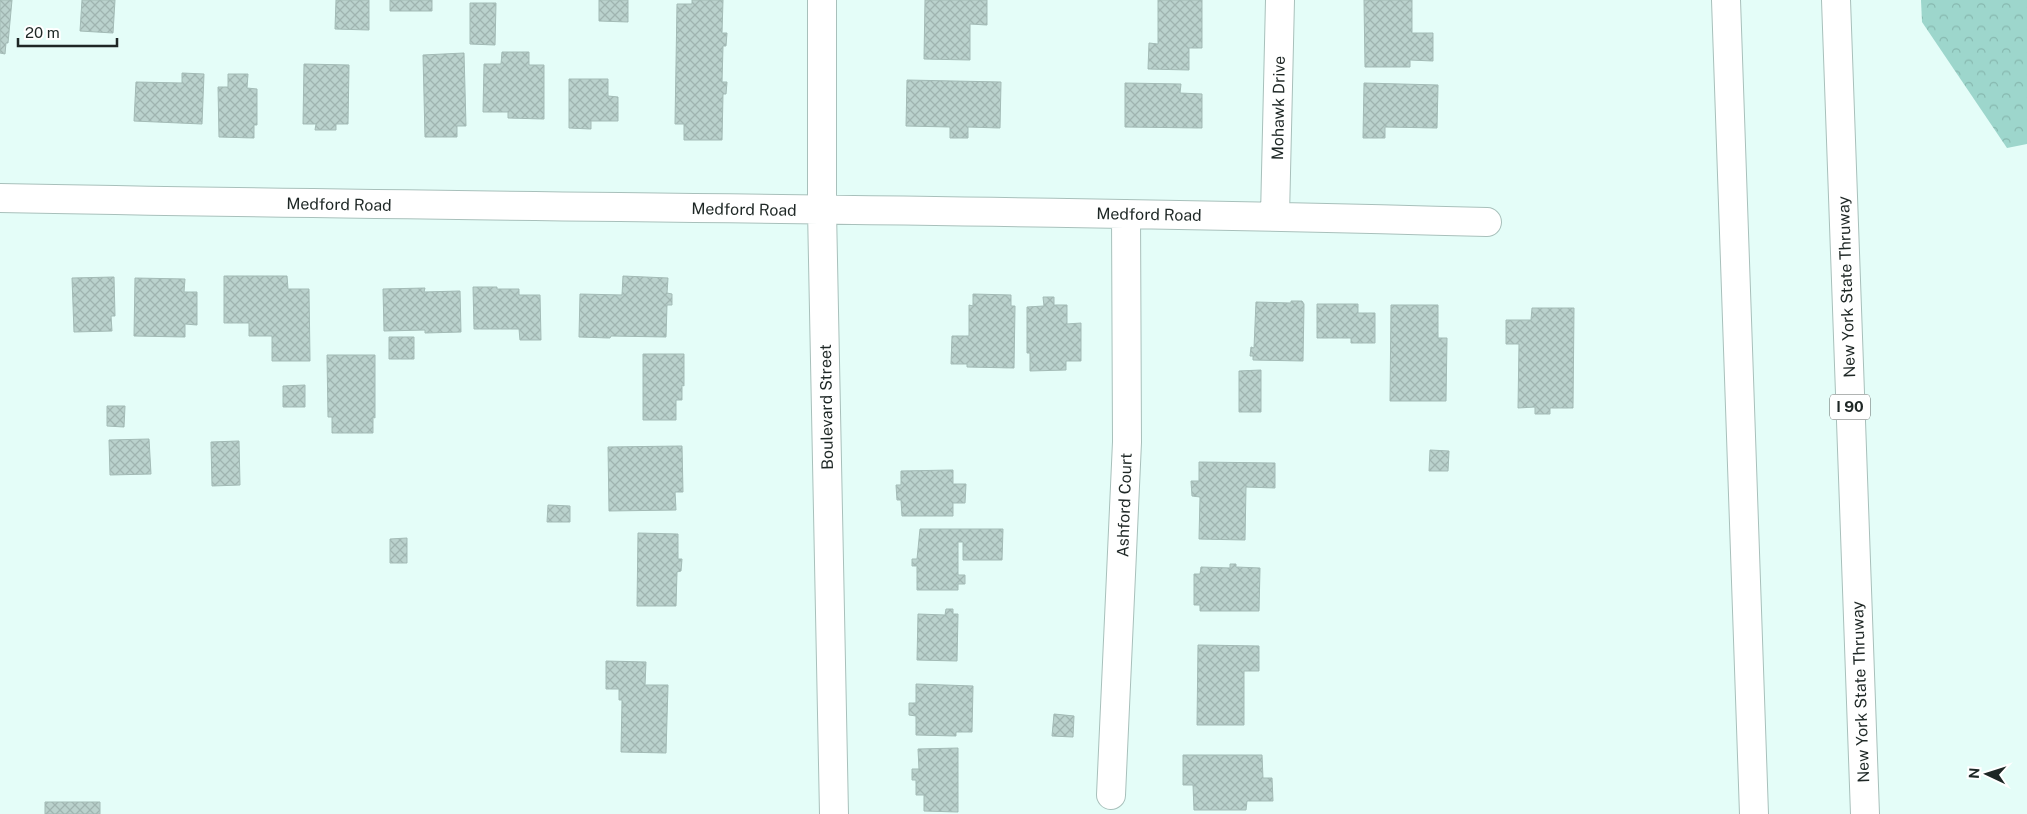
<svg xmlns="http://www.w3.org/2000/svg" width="2027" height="814" font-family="'Public Sans',sans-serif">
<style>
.forest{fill:url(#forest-crowns)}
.building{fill:url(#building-cross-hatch);stroke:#a3bbb6}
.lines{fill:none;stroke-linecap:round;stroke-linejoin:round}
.minor-casing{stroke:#a8c0bb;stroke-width:30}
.highway-casing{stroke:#a8c0bb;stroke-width:30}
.minor{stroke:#fff;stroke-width:28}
.highway{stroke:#fff;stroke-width:28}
.labels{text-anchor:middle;stroke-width:4.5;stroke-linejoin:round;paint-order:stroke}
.shield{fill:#fff;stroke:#626866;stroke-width:1}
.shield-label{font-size:15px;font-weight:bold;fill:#1e2725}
.street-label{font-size:16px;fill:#1e2725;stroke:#fff}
</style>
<defs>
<pattern id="forest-crowns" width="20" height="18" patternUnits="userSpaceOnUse" patternTransform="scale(1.25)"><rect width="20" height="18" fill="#9dd6cc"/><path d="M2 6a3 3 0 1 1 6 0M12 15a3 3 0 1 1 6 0" fill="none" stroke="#87b8af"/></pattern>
<pattern id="building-cross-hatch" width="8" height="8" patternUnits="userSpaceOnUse" patternTransform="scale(1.25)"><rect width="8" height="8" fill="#bad2cd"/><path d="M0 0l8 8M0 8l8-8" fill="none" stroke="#9fb4b0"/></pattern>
</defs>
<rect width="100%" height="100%" fill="#e4fdf8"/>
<path class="forest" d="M1921,0H2027V144L2007,148L1922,22Z"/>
<path class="building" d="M0,0H12L8,43H6L5,54L0,53Z
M82,0H115L113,33L80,31Z
M336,0H369V30L335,29Z
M390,0H432V11H390Z
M599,0H628V22L599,21Z
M692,0H723L722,33H727L726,46H723L722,82H727L726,94H723L722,140H684V124H675L677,4H692Z
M925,0H987V25L970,24V60L924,59Z
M1158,0H1202V48H1189V70L1148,69L1149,43L1158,44Z
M1364,0H1412V33H1433V61L1410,60V67H1365Z
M470,3H496L495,45L470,44Z
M502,52H529V65H544V119L508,118V112H483L484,64H501Z
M464,53L466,126H457V137H425L423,55Z
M304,64L349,65L348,124H336V130H315L316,124H303Z
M182,73L204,74L202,124L134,121L136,82L182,83Z
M228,74H248L247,88L257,89V125H254V138L219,137L218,87H228Z
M569,79H608V96L618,97V121H591V129L569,128Z
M907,80L1001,82L1000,128L968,127V138H950V127L906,126Z
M1125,83L1181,84L1180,93L1202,94V128L1125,127Z
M1364,83L1438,85L1437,128L1385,127V138H1363Z
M224,276H287L288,289H309L310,361H272V336H249V323H224Z
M623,276L668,278L667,293L672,294V305H667L666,337L611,336L610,338L579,337L580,294L622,295Z
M114,277L115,316H111L112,331L74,332L72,278Z
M135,278L185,279L184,292H197V325L185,324V337L134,336Z
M473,287H497V289H519V295H540L541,340H520L519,329H474Z
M425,288L424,292L460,291L461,332L425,333V330L384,331L383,289Z
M973,294L1011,295V306H1015L1014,368L967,367V364H951L952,336H969V305L973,306Z
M1043,297H1054V305H1067V324L1081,323V361H1066V370L1030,371V353H1027V307L1044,306Z
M1291,301H1302L1304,304L1303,361L1253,360V356H1250L1251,347L1254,348L1256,302L1291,303Z
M1317,304H1358V313H1375V343H1351V338H1317Z
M1391,305H1438V338H1447L1446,401H1390Z
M1532,308H1574L1573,408H1550V414H1535V407L1518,408L1519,344H1506V320H1531Z
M389,337H414V359H389Z
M643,354H684V386L682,385V400H676V420H643Z
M327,355H375V418L373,417V433H332V417H328Z
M1261,370V412H1239V371Z
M305,385V407H283V386Z
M107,406H125L124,427L107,426Z
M149,439L151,474L110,475L109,440Z
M239,441L240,485L212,486L211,442Z
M682,446L683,492H675L676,510L609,511L608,447Z
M1430,450L1449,451L1448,471H1429Z
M1199,462L1275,463V488L1246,487L1245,540L1199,539L1200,497L1192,496L1191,481H1199Z
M953,470V484H966L965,503H953V516H902L901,500H897L896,485H901V471Z
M548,505L570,506V522H547Z
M920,529H1003L1002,560H963V542H958V575H965V584H958V590H917V566H912V559H917Z
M638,533L678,534V559H682L681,571L677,572L676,606H637Z
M407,538V563H390V539Z
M1230,564H1236V567L1260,568L1259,611H1200V605H1194V574H1200L1201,567L1230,568Z
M946,609H953V614H958L957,661L917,660L918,614L945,615Z
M1198,645L1259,646V671H1244V725H1197Z
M606,661L646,662L645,685H668L666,753L621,752L622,700H619V689H606Z
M916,684L973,686L972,732H956V736L916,735V716L909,715V703H916Z
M1054,714L1074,716L1073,737L1052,736Z
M958,748V812L924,811V795H916V780H912V769H919L918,749Z
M1183,755H1262L1263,778H1272L1273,801H1247L1246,810H1194L1193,785H1183Z
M45,802H100V814H45Z"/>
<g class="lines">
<defs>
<path id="minor" d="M822,0V210L834,814
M0,198C496,208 992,208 1487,222
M1275,216L1280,0
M1111,795L1127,442L1126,214"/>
<path id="highway" d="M1726,0L1754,814
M1836,0L1865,814"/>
</defs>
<use href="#minor" class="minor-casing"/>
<use href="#highway" class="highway-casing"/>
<use href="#minor" class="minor"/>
<use href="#highway" class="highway"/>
</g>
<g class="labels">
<rect class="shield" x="1830" y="394.5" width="40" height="25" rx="4"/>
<g class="shield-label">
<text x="1850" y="412">I 90</text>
</g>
<g class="street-label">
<text transform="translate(1278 108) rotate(-89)" y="6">Mohawk Drive</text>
<text transform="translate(339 204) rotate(1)" y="6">Medford Road</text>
<text transform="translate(744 209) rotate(1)" y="6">Medford Road</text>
<text transform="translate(1149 214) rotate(1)" y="6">Medford Road</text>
<text transform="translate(1846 287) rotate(-92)" y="6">New York State Thruway</text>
<text transform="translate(826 407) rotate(-91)" y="6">Boulevard Street</text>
<text transform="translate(1124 505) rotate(-88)" y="6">Ashford Court</text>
<text transform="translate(1860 692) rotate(-92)" y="6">New York State Thruway</text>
</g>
</g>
<g transform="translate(1987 774) rotate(274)" stroke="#ffffff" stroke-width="4" paint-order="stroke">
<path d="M0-4L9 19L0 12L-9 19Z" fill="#1e2725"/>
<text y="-8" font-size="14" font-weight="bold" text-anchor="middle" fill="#1e2725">N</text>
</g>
<path d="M18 38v8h99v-8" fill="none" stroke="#1e2725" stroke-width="2.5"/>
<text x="25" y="38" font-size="15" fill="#1e2725" stroke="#ffffff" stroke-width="4" paint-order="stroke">20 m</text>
</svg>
